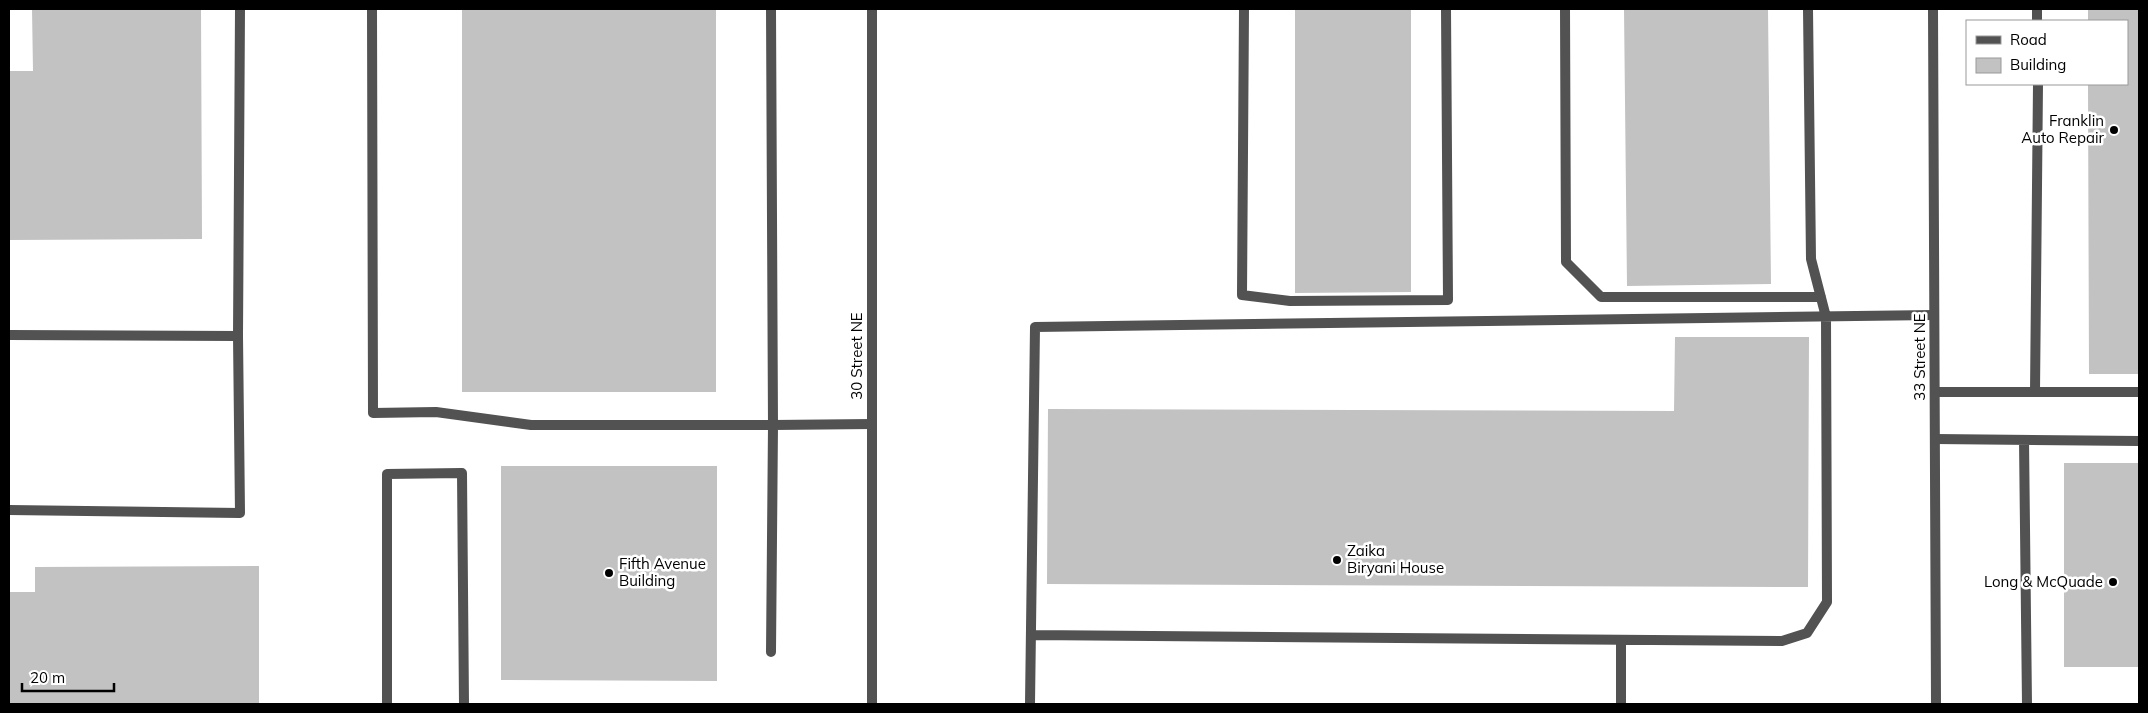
<svg xmlns="http://www.w3.org/2000/svg" width="2148" height="713" font-family="Mulish,sans-serif">
<style>
.building{fill:#c2c2c2}
.lines{fill:none;stroke-linecap:round;stroke-linejoin:round}
.service{stroke:#525252;stroke-width:10}
.minor{stroke:#525252;stroke-width:10}
.tertiary{stroke:#525252;stroke-width:10}
.poi-dot{fill:#000;stroke:#fff;stroke-width:2}
.labels{text-anchor:middle;stroke-width:5;stroke-linejoin:round;paint-order:stroke}
.poi-label{font-size:15px;fill:#000;stroke:#fff;text-anchor:end}
.street-label{font-size:15px;fill:#000;stroke:#fff}
</style>
<rect width="100%" height="100%" fill="#fff"/>
<path class="building" d="M32,9H201L202,239L9,240V71H33Z
M462,9H716V392H462Z
M1295,9H1411V292L1295,293Z
M1624,9H1768L1771,284L1627,286Z
M2088,9H2139V374H2089L2088,84H2127V21H2088Z
M1675,337H1809L1808,587L1047,584L1048,409L1674,411Z
M2064,463H2139V667H2064Z
M501,466H717V681L501,680Z
M259,566V704H9V592H35V567Z"/>
<g class="lines">
<path class="service" d="M372,9L373,413L436,412L531,425H773L771,9
M1244,9L1242,295L1290,301L1448,300L1446,9
M1565,9L1566,262L1601,297H1821
M2037,9V21
M9,335L238,336L240,513L9,510
M238,336L240,9
M1935,392H2139
M2035,392L2038,84
M1935,439L2139,441
M2024,440L2027,704
M1031,635L1782,641L1807,633L1827,602L1826,317L1811,259L1808,9
M1621,640V704
M771,652L773,425L872,424
M387,704V474L462,473L464,704
M1030,704L1035,327L1934,315"/>
<path class="minor" d="M872,9V704"/>
<path class="tertiary" d="M1933,9L1936,704"/>
</g>
<g class="poi-dot">
<circle cx="2114" cy="130" r="5"/>
<circle cx="1337" cy="560" r="5"/>
<circle cx="609" cy="573" r="5"/>
<circle cx="2113" cy="582" r="5"/>
</g>
<g class="labels">
<g class="poi-label">
<text x="2104" y="126">Franklin<tspan x="2104" dy="17">Auto Repair</tspan></text>
<text x="1347" y="556" text-anchor="start">Zaika<tspan x="1347" dy="17">Biryani House</tspan></text>
<text x="619" y="569" text-anchor="start">Fifth Avenue<tspan x="619" dy="17">Building</tspan></text>
<text x="2103" y="587">Long &amp; McQuade</text>
</g>
<g class="street-label">
<text transform="translate(857 356) rotate(-90)" y="5">30 Street NE</text>
<text transform="translate(1920 357) rotate(-90)" y="5">33 Street NE</text>
</g>
</g>
<rect width="2148" height="713" fill="none" stroke="#000000" stroke-width="20"/>
<rect x="1966" y="20" width="162" height="65" fill="#ffffff" stroke="#999999"/>
<rect x="1976" y="36" width="25" height="8" fill="#525252" stroke="#999999"/>
<text x="2010" y="45" font-size="15" fill="#000000">Road</text>
<rect x="1976" y="58" width="25" height="15" fill="#c2c2c2" stroke="#999999"/>
<text x="2010" y="70" font-size="15" fill="#000000">Building</text>
<path d="M22 683v8h92v-8" fill="none" stroke="#000000" stroke-width="2.5"/>
<text x="30" y="683" font-size="15" fill="#000000" stroke="#ffffff" stroke-width="4" paint-order="stroke">20 m</text>
</svg>
